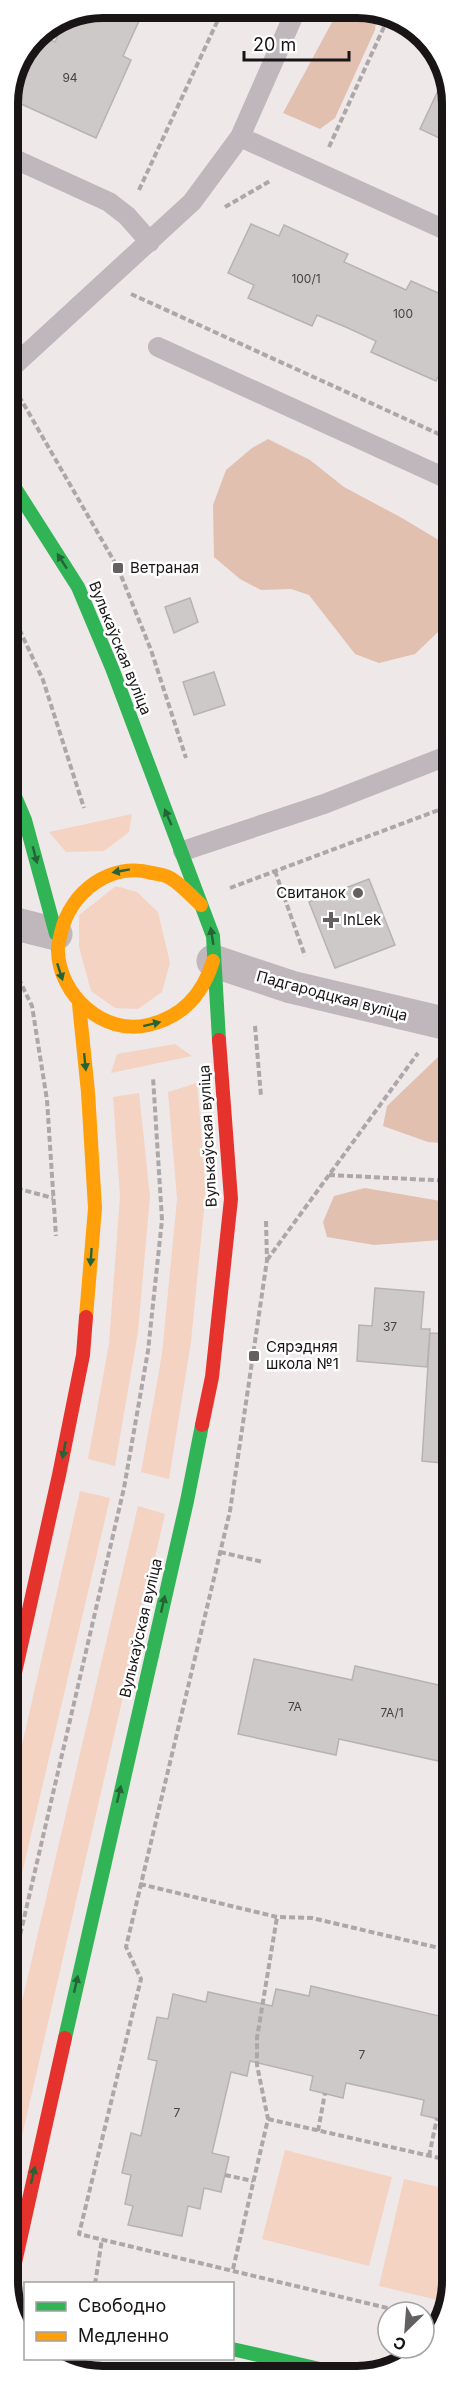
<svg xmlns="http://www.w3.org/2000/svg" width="460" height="2384" font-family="Inter,sans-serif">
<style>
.green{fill:#f4d3c3}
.forest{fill:#e1c0b0}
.building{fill:#cdc9c9;stroke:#b7b3b3;stroke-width:1.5}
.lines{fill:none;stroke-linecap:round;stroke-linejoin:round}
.path{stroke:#ada7a9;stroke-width:4;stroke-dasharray:6 3;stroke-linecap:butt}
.lane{stroke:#bfb7bb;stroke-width:20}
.street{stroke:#bfb7bb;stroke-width:33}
.fast{stroke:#30b455;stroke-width:14}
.slow{stroke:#ff9f0a;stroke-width:14}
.jam{stroke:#e5322d;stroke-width:14}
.oneway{fill:#246436}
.poi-dot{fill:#645f60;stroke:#fff;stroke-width:2}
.labels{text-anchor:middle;stroke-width:5;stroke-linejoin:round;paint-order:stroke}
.number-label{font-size:12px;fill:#464243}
.poi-label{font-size:15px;fill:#191516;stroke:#fff;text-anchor:start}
.street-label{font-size:15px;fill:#191516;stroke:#fff}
.rim{fill:none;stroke:#191516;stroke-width:8}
</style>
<rect width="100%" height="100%" fill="#eee8e9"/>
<path class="green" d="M132,814L129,832L104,851L66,852L49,832Z
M116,886L137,892L158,912L170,963L162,992L138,1009L115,1008L91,991L79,947V915Z
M175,1044L192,1056L111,1073L117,1054Z
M197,1083L206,1189L191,1342L169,1479L141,1472L162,1354L177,1199L168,1092Z
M139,1093L150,1196L138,1332L115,1466L88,1459L109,1344L120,1196L113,1097Z
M80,1491L110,1498L8,1933V1806Z
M138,1506L165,1514L8,2197V2061Z
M285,2150L392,2177L369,2266L262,2239Z
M404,2179L452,2190V2287L446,2302L379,2286Z"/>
<path class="forest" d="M338,11L377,12L375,30L335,118L320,129L283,113Z
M268,439L310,460L344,487L402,518L437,539L452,551V612L439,631L415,654L379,663L355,654L309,595L291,589L261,590L240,579L214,557L213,505L226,470L252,448Z
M438,1057L452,1059V1144L428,1142L383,1126L387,1106Z
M365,1188L452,1203V1235L441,1240L374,1245L327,1237L323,1222L334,1196Z"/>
<path class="building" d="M103,8H145L123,56L131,60L96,138L8,98L36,35L38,34L55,42L63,24Z
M445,76L452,91V144L420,129Z
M251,224L279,236L284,225L348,254L344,262L406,290L411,281L452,299V375L441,370L436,381L371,352L376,341L348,328L317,315L312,326L248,298L254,285L228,273Z
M190,598L198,622L174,633L165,607Z
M214,672L225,705L194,715L183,682Z
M369,879L395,945L335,968L309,902Z
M375,1288L424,1292L421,1329H430L427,1367L357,1361L359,1325L372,1326Z
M430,1333L452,1334V1464L422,1461Z
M254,1659L352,1680L355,1666L452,1688V1764L339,1739L336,1755L238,1734Z
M311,1986L452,2019V2122L421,2115L424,2100L346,2083L343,2098L310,2090L313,2076L250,2061L247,2076L231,2072L212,2153L229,2157L221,2192L204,2188L200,2209L188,2206L182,2236L128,2225L133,2206L125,2204L131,2175L122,2173L131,2133L141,2136L157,2061L148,2059L157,2017L168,2019L173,1994L206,2002L208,1992L272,2006L276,1989L309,1996Z"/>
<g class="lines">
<path class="path" d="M329,147L389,16
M139,190L223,9
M225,207L270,181
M131,294L452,440
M19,396L118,568L151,650L186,758
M8,605L43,680L84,808
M275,871L305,956
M230,888L452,805
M8,965L13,967L32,1006L47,1100L56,1236
M255,1026L261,1096
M329,1175L452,1181
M8,1186L53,1198
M266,1221L267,1260L230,1511L126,1947L141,1979L79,2234L404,2312
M267,1260L418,1053
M220,1552L263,1562
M140,1884L277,1917L312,1918L452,1951
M8,1987L124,1488L148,1351L162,1220L153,1077
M268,2119L452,2161
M318,2131L325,2093
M429,2156L437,2118
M225,2175L253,2181
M233,2269L268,2119L257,2065V2038L277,1917
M95,2284L102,2239
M424,2317L438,2321
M79,2372L81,2358"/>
<path class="lane" d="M240,137L296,10
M8,156L109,202L127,216L150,242
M158,347L452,481
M8,371L192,202L240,137L452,233
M183,851L324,804L452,754"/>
<path class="street" d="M8,922L56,934
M213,961L291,987L452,1025"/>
<path class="fast" d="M8,477L78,587L112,668L213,936L219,1040
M8,780L25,820L56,934
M65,2038L187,1501L202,1425
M232,2349L350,2376"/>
<path class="slow" d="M201,905C191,896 181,884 170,878C165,875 158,874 152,873C111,861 70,892 61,933C60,939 57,946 58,951C59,995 104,1036 148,1025C183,1017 203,994 213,961
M79,1004L88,1092L95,1208L86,1317"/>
<path class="jam" d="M202,1425L212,1377L231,1199L219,1040
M8,1704L59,1475L83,1355L86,1317
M8,2294L65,2038"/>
</g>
<defs><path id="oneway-solid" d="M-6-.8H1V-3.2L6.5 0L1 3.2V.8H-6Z" transform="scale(1.5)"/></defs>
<g class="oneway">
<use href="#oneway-solid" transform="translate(62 561) rotate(-123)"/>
<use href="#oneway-solid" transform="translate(168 817) rotate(-113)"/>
<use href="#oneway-solid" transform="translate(35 855) rotate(75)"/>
<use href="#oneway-solid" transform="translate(121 871) rotate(170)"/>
<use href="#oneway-solid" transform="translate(212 936) rotate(-99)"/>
<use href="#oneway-solid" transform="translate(60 972) rotate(72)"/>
<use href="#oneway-solid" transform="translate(152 1024) rotate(-14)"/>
<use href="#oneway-solid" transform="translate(85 1062) rotate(84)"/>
<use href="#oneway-solid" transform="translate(91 1257) rotate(94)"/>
<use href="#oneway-solid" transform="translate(64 1450) rotate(101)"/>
<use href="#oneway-solid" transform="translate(163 1604) rotate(-77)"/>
<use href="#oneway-solid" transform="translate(119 1794) rotate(-77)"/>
<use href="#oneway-solid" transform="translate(76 1984) rotate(-77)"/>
<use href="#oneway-solid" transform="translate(33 2175) rotate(-77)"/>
</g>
<g class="poi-dot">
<rect x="112" y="562" width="12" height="12" rx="3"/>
<circle cx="358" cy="893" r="6"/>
<path d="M328 911h6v6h6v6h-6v6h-6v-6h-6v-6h6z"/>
<rect x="248" y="1350" width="12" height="12" rx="3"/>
</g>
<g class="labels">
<g class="number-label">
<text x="70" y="82">94</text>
<text x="306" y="283">100/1</text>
<text x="403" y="318">100</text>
<text x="390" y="1331">37</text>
<text x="295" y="1711">7А</text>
<text x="392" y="1717">7А/1</text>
<text x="362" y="2059">7</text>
<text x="177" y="2117">7</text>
</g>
<g class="poi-label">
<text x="130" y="573">Ветраная</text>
<text x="346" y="898" text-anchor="end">Свитанок</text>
<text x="343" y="925">InLek</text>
<text x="266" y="1352">Сярэдняя<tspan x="266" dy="17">школа №1</tspan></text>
</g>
<g class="street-label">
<text transform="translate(120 648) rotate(68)" y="5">Вулькаўская вуліца</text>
<text transform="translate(332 996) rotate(15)" y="5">Падгародцкая вуліца</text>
<text transform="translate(208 1136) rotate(-93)" y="5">Вулькаўская вуліца</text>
<text transform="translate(141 1628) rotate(-77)" y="5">Вулькаўская вуліца</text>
</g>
</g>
<path d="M0 0H460V2384H0ZM103 18H357A85 85 0 0 1 442 103V2281A85 85 0 0 1 357 2366H103A85 85 0 0 1 18 2281V103A85 85 0 0 1 103 18Z" fill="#fff" fill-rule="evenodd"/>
<path class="rim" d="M103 18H357A85 85 0 0 1 442 103V2281A85 85 0 0 1 357 2366H103A85 85 0 0 1 18 2281V103A85 85 0 0 1 103 18Z"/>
<rect x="24" y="2282" width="210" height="78" fill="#ffffff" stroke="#a3a1a2" stroke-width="1.5"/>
<rect x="36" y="2302" width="30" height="9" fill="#30b455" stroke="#a3a1a2" stroke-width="1.5"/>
<text x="78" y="2312" font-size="18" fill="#191516">Свободно</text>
<rect x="36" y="2332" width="30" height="9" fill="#ff9f0a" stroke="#a3a1a2" stroke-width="1.5"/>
<text x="78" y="2342" font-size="18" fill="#191516">Медленно</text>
<g transform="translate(406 2330) rotate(205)"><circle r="28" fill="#ffffff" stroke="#a3a1a2" stroke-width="1.5"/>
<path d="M0-4.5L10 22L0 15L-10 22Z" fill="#645f60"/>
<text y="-9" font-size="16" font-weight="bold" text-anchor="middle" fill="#191516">С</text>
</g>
<path d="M244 51v9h105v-9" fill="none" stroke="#191516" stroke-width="3"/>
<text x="253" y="51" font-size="18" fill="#191516" stroke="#ffffff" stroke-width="4.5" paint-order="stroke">20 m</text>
</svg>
